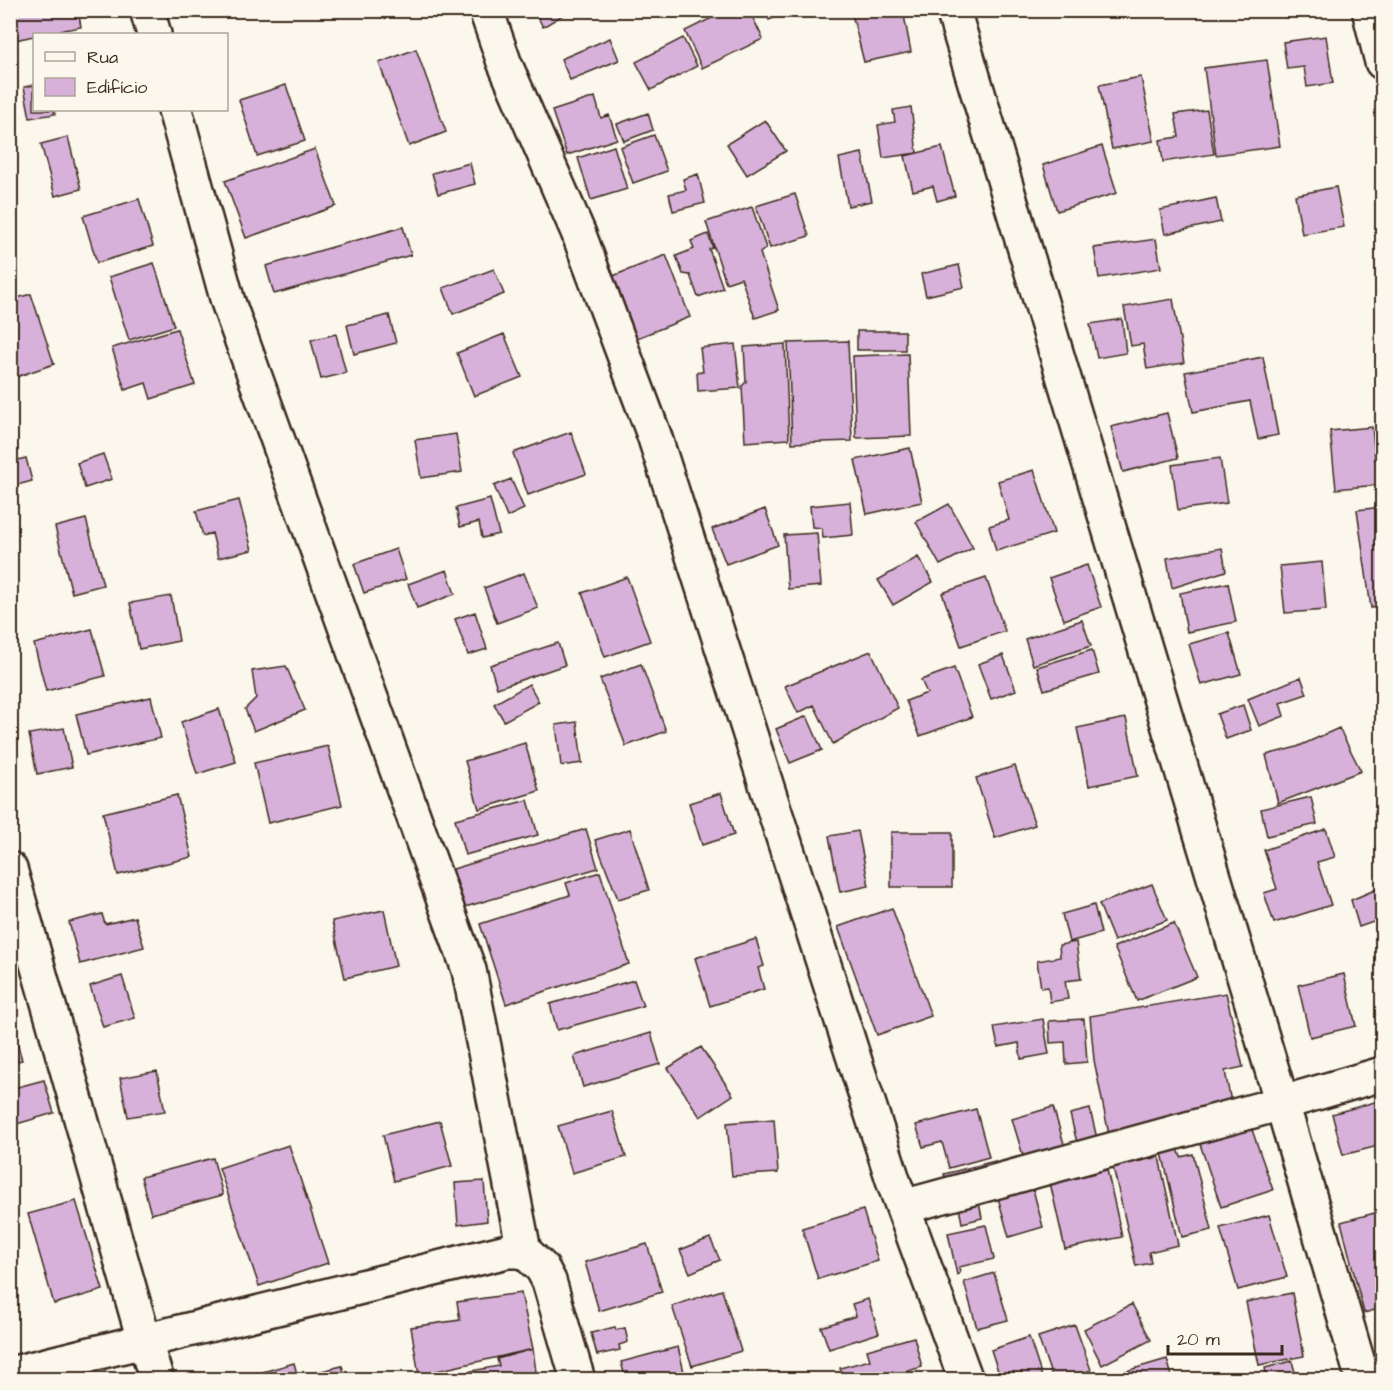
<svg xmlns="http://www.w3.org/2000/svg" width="1393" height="1390" font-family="'Architects Daughter',sans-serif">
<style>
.building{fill:#d7b1da;stroke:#3b2a1e;stroke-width:1.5}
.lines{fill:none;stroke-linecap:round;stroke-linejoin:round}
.minor-casing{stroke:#3b2a1e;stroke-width:38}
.minor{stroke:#fbf7ec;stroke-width:33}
</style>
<rect width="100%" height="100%" fill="#fbf7ec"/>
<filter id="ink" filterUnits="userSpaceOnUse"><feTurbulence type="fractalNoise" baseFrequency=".0167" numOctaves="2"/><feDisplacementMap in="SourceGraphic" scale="12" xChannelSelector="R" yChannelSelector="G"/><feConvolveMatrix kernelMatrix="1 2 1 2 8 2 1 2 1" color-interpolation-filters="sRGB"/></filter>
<g filter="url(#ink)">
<path class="building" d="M30,10H78L81,27L42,34H34V36L15,40L10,14Z
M534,10H571L543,27Z
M728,10H749L763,39L702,68L685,31Z
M765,10H793L769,20Z
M851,10H903L911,52L864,62Z
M1326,36L1333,83L1307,87L1304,67L1287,69L1283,42Z
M610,38L619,60L570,80L561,59Z
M683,38L697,66L651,90L636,62Z
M416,49L446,132L409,146L379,63Z
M1267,60L1280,146L1216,155L1204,68Z
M1141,77L1154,141L1112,149L1099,85Z
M34,85V110H54L55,114L30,118L24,87Z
M286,85L305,141L257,156L239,100Z
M595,97L601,118L609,115L617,139L567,155L552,111Z
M911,107L917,153L883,158L878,125L895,122L893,110Z
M1207,110L1214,154L1163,162L1160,140L1179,137L1175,114Z
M648,113L653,130L624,141L617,124Z
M765,120L786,151L747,175L727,144Z
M654,135L667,171L633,183L620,147Z
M68,137L81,189L55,196L41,144Z
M614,146L627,189L591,200L578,158Z
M1102,146L1117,193L1057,211L1043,165Z
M942,147L955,196L937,201L933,186L913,191L905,156Z
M315,149L336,206L246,238L225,181Z
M862,153L872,201L848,206L839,158Z
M470,163L475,184L438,194L432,173Z
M698,174L705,203L673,211L669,194L686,190L683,179Z
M1336,187L1344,227L1302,234L1295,195Z
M795,194L809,236L770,248L756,206Z
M1216,198L1221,222L1165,234L1160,210Z
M139,199L153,246L97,263L83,216Z
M752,207L766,248L760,253L779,310L755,318L741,278L726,283L706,222Z
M403,227L411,255L274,294L266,266Z
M708,234L713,248L709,249L723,288L698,297L690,275L683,274L676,256L694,249L691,241Z
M1156,239L1161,268L1099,278L1094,248Z
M666,255L690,317L632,340L608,278Z
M154,263L174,326L129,340L109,277Z
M959,265L964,287L926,296L921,274Z
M494,269L504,294L453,314L443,288Z
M31,294L54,364L16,377L10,360V300Z
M1173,299L1184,363L1147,369L1143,344L1131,346L1124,307Z
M389,315L396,343L354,354L347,325Z
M1122,319L1126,353L1097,358L1090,324Z
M177,329L195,385L151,399L146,383L125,390L112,348Z
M857,331H905V350H857Z
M336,334L346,373L321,379L311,340Z
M504,334L522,377L474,396L457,353Z
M848,341L852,441L792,443L788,343Z
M735,344L740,388L698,391L697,372H703L700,348Z
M785,344L789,439L745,442L742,386L746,382L744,347Z
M908,354L911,436L856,438L853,356Z
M1263,357L1278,435L1258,439L1250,401L1193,412L1185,372Z
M1167,413L1178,458L1123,472L1111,427Z
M1372,427L1378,485L1336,489L1330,431Z
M571,432L586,474L528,495L513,453Z
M456,434L462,472L421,478L415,440Z
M910,448L922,502L867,514L855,460Z
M103,454L112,479L85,488L77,463Z
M26,458L32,481L10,487V462Z
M1220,458L1227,503L1178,510L1172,465Z
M1034,470L1054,533L996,551L989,526L1009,520L998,481Z
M511,479L524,509L507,517L494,486Z
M490,499L499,534L482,538L479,522L460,527L456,508Z
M239,500L252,550L218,558L212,533L203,536L196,511Z
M850,502L853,535L823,538L822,528L812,527L810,506Z
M949,504L973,548L940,565L916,522Z
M1382,507V606L1371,608L1357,510Z
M765,509L778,545L726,564L712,529Z
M86,519L103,585L72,593L55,527Z
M817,533L821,586L788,589L784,535Z
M1222,548L1226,571L1172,588L1167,558Z
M396,549L406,579L364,593L354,564Z
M918,557L933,582L893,605L878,580Z
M1322,562L1326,610L1285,613L1280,566Z
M1087,565L1101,607L1064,620L1049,578Z
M447,570L455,594L417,608L408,584Z
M524,573L538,608L497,623L484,588Z
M627,577L650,641L605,657L582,593Z
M986,578L1005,631L961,646L942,593Z
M1228,583L1236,622L1187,632L1180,593Z
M171,596L179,641L139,649L130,603Z
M475,612L487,649L468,655L455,619Z
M1082,620L1091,646L1033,665L1025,639Z
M92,629L105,676L46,691L34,644Z
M1229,633L1241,674L1201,685L1189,644Z
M558,643L565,665L497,688L490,665Z
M1092,650L1099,674L1044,690L1037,667Z
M871,651L898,708L833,744L814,705L798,713L785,686Z
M1003,655L1016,690L991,699L978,664Z
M641,664L666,731L626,746L600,679Z
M286,666L305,710L254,731L245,709L256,698L252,671Z
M954,668L972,717L920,736L906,701L927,693L921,680Z
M1301,677L1307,694L1280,703L1284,716L1259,726L1248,699Z
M529,684L539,702L504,721L494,704Z
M151,697L161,738L86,755L76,714Z
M1243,705L1251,730L1226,739L1217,714Z
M219,709L236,762L197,774L181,722Z
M807,716L822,750L790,763L776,729Z
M1126,718L1138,776L1089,786L1077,728Z
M577,722L582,763L561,766L556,725Z
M64,728L72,767L37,774L29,734Z
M1339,728L1361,771L1278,803L1266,755L1297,747Z
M525,743L539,791L479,809L465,761Z
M328,746L342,805L268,823L254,763Z
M1015,766L1035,825L995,838L976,778Z
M721,793L734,835L702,845L689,803Z
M177,795L192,857L118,875L103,813Z
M1311,797L1317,824L1267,836L1261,809Z
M528,800L538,835L465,855L455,819Z
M586,829L598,868L465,907L453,869Z
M630,829L649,890L618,899L595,840Z
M1326,829L1335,857L1317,862L1331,905L1274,923L1264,893L1277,889L1264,850Z
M858,831L869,886L840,892L829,836Z
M891,832H952V887H891Z
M600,872L629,964L506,1004L480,924L570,895L566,883Z
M1152,884L1167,920L1114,941L1099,904Z
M1382,887V919L1359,927L1351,900Z
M1094,905L1101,933L1069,942L1062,914Z
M892,908L931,1016L877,1035L838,927Z
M384,910L396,966L345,978L332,921Z
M102,914L105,924L135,917L144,947L80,964L69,922Z
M1174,923L1197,977L1137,1001L1114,947Z
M756,939L764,966L758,968L764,989L710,1006L695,958Z
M1076,942L1081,979L1065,981L1068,999L1050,1002L1048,987L1041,988L1037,961L1060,957L1059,945Z
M1344,974L1356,1026L1310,1037L1298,985Z
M122,976L135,1018L103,1027L90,986Z
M634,980L643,1006L557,1030L550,1004Z
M1226,993L1243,1067L1225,1071L1231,1102L1111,1145L1094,1060L1090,1016Z
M1043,1019L1049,1054L1021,1059L1019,1043L998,1047L994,1027Z
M1084,1019L1087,1062L1066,1064L1065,1042L1050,1043L1049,1021Z
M10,1023H12L22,1060L10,1063Z
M651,1033L660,1064L583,1087L574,1056Z
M701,1047L733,1095L700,1117L668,1068Z
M157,1071L165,1111L128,1117L120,1078Z
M44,1080L54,1113L10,1126V1089Z
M1382,1100V1145L1343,1155L1332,1114Z
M1053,1107L1068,1157L1027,1169L1012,1119Z
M976,1109L989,1157L949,1168L942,1142L923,1147L916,1125Z
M1090,1109L1099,1147L1079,1151L1070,1114Z
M612,1111L626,1157L572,1173L558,1126Z
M774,1119L778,1173L732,1176L727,1123Z
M440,1121L452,1166L394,1181L383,1135Z
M1250,1124L1273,1190L1221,1207L1199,1141Z
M289,1145L328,1263L259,1286L219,1168Z
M1178,1149L1181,1157L1193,1154L1212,1230L1182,1237L1162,1153Z
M1159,1157L1178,1245L1149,1252L1151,1263L1136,1266L1113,1167Z
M213,1158L223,1195L151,1214L141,1177Z
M995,1161L999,1175L949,1189L944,1174Z
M1106,1165L1122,1237L1065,1249L1049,1178Z
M1030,1178L1043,1227L1009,1237L995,1187Z
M484,1181L487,1221L458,1225L455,1183Z
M977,1192L982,1218L962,1223L957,1197Z
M76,1201L103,1290L54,1304L28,1214Z
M863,1210L878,1261L818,1279L802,1228Z
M1382,1211V1275L1380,1276V1279L1382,1278V1308L1364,1313L1341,1222Z
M1269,1215L1287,1277L1238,1290L1220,1228Z
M986,1225L994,1259L959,1267L960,1273L957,1275L948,1233Z
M710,1238L720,1260L690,1273L680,1250Z
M647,1244L662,1292L599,1311L585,1262Z
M994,1273L1008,1320L977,1328L964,1282Z
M722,1290L741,1351L692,1366L672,1306Z
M521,1293L533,1349L419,1375L411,1327L460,1320L457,1302Z
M1292,1293L1304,1356L1259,1365L1246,1302Z
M868,1299L879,1333L829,1349L821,1327L856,1316L852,1304Z
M1132,1304L1151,1340L1102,1365L1084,1329Z
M1075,1325L1091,1370L1064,1380H1053L1038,1337Z
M615,1327L616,1330L625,1328L628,1342L619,1345L620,1350L597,1355L591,1333Z
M914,1337L922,1367L901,1373L902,1377L911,1374L913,1380H829L842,1376L840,1368L870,1360L867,1350Z
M1029,1337L1043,1380H1001L991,1350Z
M678,1347L686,1380H626L621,1362Z
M533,1349L537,1380H473L471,1371L499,1366L497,1359Z
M1167,1359L1173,1380H1117L1116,1374Z
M1292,1361L1297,1380H1267L1265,1368Z
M294,1363L298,1378L296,1380H235Z
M342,1366L347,1380H306L305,1375Z"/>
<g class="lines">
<defs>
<path id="minor" d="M147,10L154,34
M486,10L504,62L578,232L654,435L894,1183L966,1380
M953,10L1282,1103L1363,1380
M1369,10L1382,62
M175,110L228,302L469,970L524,1251L542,1268L549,1281L578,1380
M10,869L144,1340L157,1380
M903,1207L1282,1103L1382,1074
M10,1374L507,1251H524"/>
</defs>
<use href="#minor" class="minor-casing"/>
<use href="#minor" class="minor"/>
</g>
</g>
<rect width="1393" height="1390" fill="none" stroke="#fbf7ec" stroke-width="36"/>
<rect x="18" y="18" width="1357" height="1354" fill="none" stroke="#3b2a1e" stroke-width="2" filter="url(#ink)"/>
<rect x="33" y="33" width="195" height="78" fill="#fbf7ec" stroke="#aea59a" stroke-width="1.5"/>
<rect x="45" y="52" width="30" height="9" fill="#fbf7ec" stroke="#aea59a" stroke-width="1.5"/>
<text x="87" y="63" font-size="18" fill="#3b2a1e">Rua</text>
<rect x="45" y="78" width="30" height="18" fill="#d7b1da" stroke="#aea59a" stroke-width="1.5"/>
<text x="87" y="93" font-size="18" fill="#3b2a1e">Edifício</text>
<path d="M1168 1345v9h114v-9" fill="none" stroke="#3b2a1e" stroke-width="3"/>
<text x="1177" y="1345" font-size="18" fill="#3b2a1e" stroke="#fbf7ec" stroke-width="4.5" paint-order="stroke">20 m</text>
</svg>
